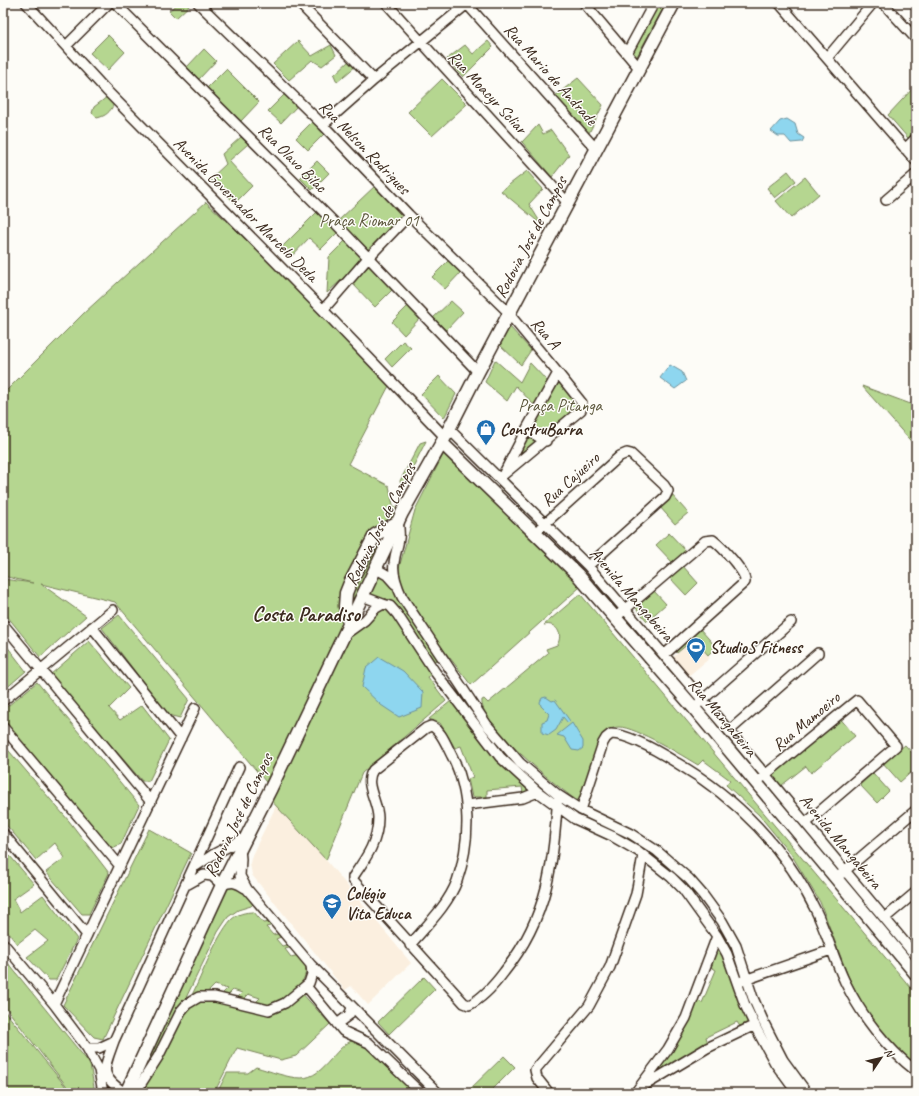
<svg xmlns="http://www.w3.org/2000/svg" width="919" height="1096" font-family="Caveat,sans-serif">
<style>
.built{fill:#fbefdf}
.green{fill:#b5d690;stroke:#788057;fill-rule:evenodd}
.water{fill:#8ed6ef;stroke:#6d919b}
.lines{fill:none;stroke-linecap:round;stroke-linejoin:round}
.street-casing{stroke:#3b2a1e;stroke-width:12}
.secondary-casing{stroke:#3b2a1e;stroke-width:15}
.street{stroke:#fdfcf7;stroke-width:9}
.secondary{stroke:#fdfcf7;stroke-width:12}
.labels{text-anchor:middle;stroke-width:3;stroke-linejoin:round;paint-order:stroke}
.street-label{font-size:17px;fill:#3b2a1e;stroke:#fdfcf7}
.park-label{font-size:17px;fill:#5a553a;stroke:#fdfcf7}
.poi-label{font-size:17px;font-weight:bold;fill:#3b2a1e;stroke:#fdfcf7;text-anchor:start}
.district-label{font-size:21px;font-weight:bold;fill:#3b2a1e;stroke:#fdfcf7}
</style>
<rect width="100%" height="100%" fill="#fdfcf7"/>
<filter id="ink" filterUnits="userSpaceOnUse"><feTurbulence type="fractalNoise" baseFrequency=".025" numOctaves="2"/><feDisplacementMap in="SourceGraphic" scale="8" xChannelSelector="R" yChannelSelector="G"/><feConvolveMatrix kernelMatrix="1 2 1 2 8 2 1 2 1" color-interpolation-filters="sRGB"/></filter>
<g filter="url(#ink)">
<path class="built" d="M694,639L710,658L687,677L672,658Z
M276,806L326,860L411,963L368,1005L351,986L345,990L252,875L250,863L252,855Z"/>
<path class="green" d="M178,3H192L176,18L169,11Z
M658,3H666L636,58L631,52Z
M108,35L125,52L108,70L90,53Z
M298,41L312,56L331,45L336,55L322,66L312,60L289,80L273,64Z
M488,41L493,47L463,77L447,59L465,45L473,54Z
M204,49L216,61L199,79L187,67Z
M351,59L357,65L337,82L334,75Z
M226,69L259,102L241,121L207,88Z
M578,78L603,105L589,133L555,96Z
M442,79L467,104L432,136L408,112Z
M916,85V130L908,138L888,115Z
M285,94L298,105L281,123L268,111Z
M107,97L114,104C110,112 106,116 97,118L92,113L94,107Z
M313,121L326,132L308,150L296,138Z
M538,125L543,134L551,130L569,155L552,177L522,142Z
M241,137L248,144L229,161L252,186L235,203L210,179L226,164L222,154Z
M317,161L329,173L312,190L300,178Z
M527,171L543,189L529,204L542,225L501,191Z
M788,171L796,181L775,198L767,188Z
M805,177L819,194L791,218L776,201Z
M376,185L403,216L369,250L339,220Z
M206,202L332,319L391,382L348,464L389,486L393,505L402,513L375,567L387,575L439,658L432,663L435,672L428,677L446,701L362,773L326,860L267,796L271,788L115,602L41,584L86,616L40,657L3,611V579L33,583L3,576V394L84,313ZM362,596L383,605L343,635Z
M318,211L339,231L321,249L309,238L290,258L280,249Z
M347,239L364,259L327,293L329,257Z
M449,260L462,271L445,289L432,277Z
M370,265L393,289L375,307L352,283Z
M451,301L463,312L446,330L433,318Z
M409,305L421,317L404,335L392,322Z
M510,327L531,350L521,365L500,345Z
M403,341L411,348L392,367L385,359Z
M495,360L520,382L530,363L548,382L534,405L516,386L507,401L485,382Z
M558,373L583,407L503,475Z
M439,376L456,394L444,418L421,394Z
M862,386L916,406V447Z
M426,441L402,489L400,481L420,443Z
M445,451L580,587L471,685L439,644L402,587L399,568L415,510Z
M671,494L688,513L675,524L659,506Z
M669,533L686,551L673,563L656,545Z
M682,565L698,583L686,595L669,577Z
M654,591L666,604L647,621L636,608Z
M579,595H581L916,994V1069L889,1043L868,1014L848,976L820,902L791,854L759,815L726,785L730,780L703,760L698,765C683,756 636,727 619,727C613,727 609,730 605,733L581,800H576C558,787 478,723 482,700L484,699L488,703L548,653L546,649L557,645C564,634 556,622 544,625Z
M119,615L189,699L180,718L168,715L102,628Z
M700,629L716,647L708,655L694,639L677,653L675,650Z
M3,641L26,671L3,691Z
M89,641L129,688L109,708L120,720L142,705L169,740L149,781H142L50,675Z
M37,682L139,805L121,844L110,849L3,721V710Z
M451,701L488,748L528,789L527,792L523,793L522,787L487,790V797H472L468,779L473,777L461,746L455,748L440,723L429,719Z
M838,716L855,736L811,773L806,766L777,789L765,776Z
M3,744L69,821L109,873L89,914H82L46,872L65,858L55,843L36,860L3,821Z
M905,745L916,757V768L900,782L883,763Z
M873,773L889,791L877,803L860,785Z
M149,829L191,853L103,1039L94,1037L63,1005Z
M10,856L34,884L13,899L20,912L43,895L77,939L56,980H49L27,957L48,941L35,930L17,944L3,926V862Z
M236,883L255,902L251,906L238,910L228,917L218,932L179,1012L199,997L269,1010L300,991L330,1024L296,1056L281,1060L237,1048L214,1093H133L229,884Z
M254,912L263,923L271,922L274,925L266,927L273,935L281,933L283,936L276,939L282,946L290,944L293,947L285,949L291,957L299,955C304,961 308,967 305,975C303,986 278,1005 267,1006C263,1006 258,1004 255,1003L260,998L248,994L242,1000L237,998L242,993L233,990L227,996L222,994L227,989L215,985L209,991L192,995C202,975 216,937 231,920C237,914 245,912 254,912Z
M718,951L722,952L749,1024L741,1028L737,1022L706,1037L708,1043L658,1072L656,1069L697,1000L702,1003L716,970L711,967L715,952Z
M3,957L90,1064L95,1093H72L3,1004Z
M424,977L435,989L389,1034L378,1022Z
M3,1009L71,1093H3Z
M356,1040L363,1043L414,1093H217L227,1073H248L256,1067C270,1071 287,1078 301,1078C326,1078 336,1042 356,1040Z
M504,1056L515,1067L489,1093H466Z"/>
<path class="water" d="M787,119L795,124L798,134L804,138L802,142L791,143L785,136H778L771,131L780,121Z
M670,365L682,372L686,381L675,389L660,378Z
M379,657L403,671L423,692L422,708L399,717L381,705L362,687L366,668Z
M546,697L552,701L555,700L570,721L568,723L563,717L556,730L549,735L542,733V722L547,720L549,714L541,706L540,702L542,698Z
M572,723L583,741V748L579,751L572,750L564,737L557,735Z"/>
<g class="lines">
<defs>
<path id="street" d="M26,3L106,90L323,310L445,437
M115,3L337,225L478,372
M198,3L323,125L409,215L505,309L558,373
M299,3L374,80
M386,3L567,202
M466,3L596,149
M584,3L639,68
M779,3L916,161
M883,3L916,39
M66,46L109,3
M627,53L654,3
M827,58L873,3
M323,125L374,80L467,4
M905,149L916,138
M886,200L916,174
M323,310L368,258L409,215
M558,373L582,403L581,410L503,475L526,430Z
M449,429L588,566L729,731L916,956
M526,430L546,441
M398,522C402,542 396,545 394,563C392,574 397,586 402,597L487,725L520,763L558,795L581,810L631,834L657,851L689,879L703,895L722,921L736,946L753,998L765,1025L783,1060L807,1093
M540,528L620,456L627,453L631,454L664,485L668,491L665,497L588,566
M375,568L387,575L395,584
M362,596L383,604
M616,617L705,541L713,540C721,546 747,573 745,582L664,655
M3,624L151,802
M92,627L181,738
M344,635L365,620L376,608L383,604L390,606L397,614L435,672L500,757L538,792L575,819L612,836L638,851L671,877L683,889L717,936L727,954L745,1005L757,1030L775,1063L797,1093
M3,701L113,610
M699,703L791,622
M3,727L120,866
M729,731L818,653
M760,779L857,700L896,746L806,823
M467,805L523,798L538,792
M581,810L603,743L606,738L611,734C629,734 661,753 677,763C737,798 786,849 816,911C827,934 834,959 845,982C861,1015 886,1048 916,1071
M3,833L87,935
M196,866L214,854L245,838
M841,874L916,810
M188,884L204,875L212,876L222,885C233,881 236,882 245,888
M885,918L916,892
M3,943L54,1004L87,1048L99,1070L103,1093
M410,945C427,925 448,905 457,881C471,841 471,793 452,756C447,747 441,729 431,726L426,728L373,770C363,784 378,801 378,818C378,842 366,858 353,877V880L464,1003L469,1005C483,998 495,984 504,972C549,916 553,863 558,795
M311,965L438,1093
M742,981L831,950
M306,986L343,1031L369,1043L421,1093
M54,1004L195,708
M337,1024L349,1015L352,1008
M87,1048H99L114,1041
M642,1087L707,1048L755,1025
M125,1093C98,1075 104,1069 114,1041L239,767
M135,1093L158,1057L181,1011L187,1004L199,997H215L269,1010L285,1003L309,983L312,974L311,965L247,889L240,876L241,859L240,849
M549,1093L537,1078L535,1070L589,1006L610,967L636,894L643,855
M635,1093L668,1049L686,1018L717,936"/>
<path id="secondary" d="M442,443L577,574L693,707L916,974
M349,623L345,606L346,593L350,583L375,535L398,522
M126,1093L222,885L271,788L402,513L445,437L478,372L674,3"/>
</defs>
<use href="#street" class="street-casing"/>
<use href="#secondary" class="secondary-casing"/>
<use href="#street" class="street"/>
<use href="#secondary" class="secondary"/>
</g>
</g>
<defs>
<symbol id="shop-pin" viewBox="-11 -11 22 30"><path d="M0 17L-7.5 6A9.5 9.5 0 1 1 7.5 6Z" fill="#1f6fb2" stroke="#fdfcf7"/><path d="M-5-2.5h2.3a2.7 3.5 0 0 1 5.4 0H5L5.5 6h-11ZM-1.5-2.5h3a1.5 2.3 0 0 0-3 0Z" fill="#fff"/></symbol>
<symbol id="stadium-pin" viewBox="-11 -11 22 30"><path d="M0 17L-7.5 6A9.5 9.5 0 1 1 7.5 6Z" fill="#1f6fb2" stroke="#fdfcf7"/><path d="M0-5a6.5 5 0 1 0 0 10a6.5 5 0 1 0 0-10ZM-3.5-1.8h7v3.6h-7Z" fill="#fff"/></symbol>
<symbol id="school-pin" viewBox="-11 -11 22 30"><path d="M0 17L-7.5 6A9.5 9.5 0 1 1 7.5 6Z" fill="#1f6fb2" stroke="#fdfcf7"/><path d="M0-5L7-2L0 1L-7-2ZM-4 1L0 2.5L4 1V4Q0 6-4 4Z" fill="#fff"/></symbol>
</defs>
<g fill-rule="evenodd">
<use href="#shop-pin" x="475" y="418" width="22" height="30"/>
<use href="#stadium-pin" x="685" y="636" width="22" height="30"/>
<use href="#school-pin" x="321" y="892" width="22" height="30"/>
</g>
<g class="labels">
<g class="street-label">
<text transform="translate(551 74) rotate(48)" y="6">Rua Mario de Andrade</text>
<text transform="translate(488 92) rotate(47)" y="6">Rua Moacyr Scliar</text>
<text transform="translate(365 147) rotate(46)" y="6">Rua Nelson Rodrigues</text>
<text transform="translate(293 158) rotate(45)" y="6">Rua Olavo Bilac</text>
<text transform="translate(246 209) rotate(45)" y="6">Avenida Governador Marcelo Deda</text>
<text transform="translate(530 237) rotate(-62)" y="6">Rodovia José de Campos</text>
<text transform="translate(546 333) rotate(50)" y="6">Rua A</text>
<text transform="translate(570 479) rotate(-42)" y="6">Rua Cajueiro</text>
<text transform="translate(380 524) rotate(-63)" y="6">Rodovia José de Campos</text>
<text transform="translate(632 594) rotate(49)" y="6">Avenida Mangabeira</text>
<text transform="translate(723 717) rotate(50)" y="6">Rua Mangabeira</text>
<text transform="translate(806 721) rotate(-40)" y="6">Rua Mamoeiro</text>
<text transform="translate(238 815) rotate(-64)" y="6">Rodovia José de Campos</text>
<text transform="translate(841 841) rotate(50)" y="6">Avenida Mangabeira</text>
</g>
<g class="park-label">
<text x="369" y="226">Praça Riomar 01</text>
<text x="560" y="411">Praça Pitanga</text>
</g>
<g class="poi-label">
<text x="500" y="435">ConstruBarra</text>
<text x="710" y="653">StudioS Fitness</text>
<text x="346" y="899">Colégio<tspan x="346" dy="20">Vita Educa</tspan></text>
</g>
<g class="district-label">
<text x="306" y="621">Costa Paradiso</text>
</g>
</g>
<rect width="919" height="1096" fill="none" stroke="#fdfcf7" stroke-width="16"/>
<rect x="8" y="8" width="903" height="1080" fill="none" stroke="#3b2a1e" stroke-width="1.5" filter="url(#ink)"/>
<g transform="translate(881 1058) rotate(55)" stroke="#fdfcf7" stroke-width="3" paint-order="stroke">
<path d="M0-3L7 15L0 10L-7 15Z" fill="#3b2a1e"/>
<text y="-6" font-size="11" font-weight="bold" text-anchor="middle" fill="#3b2a1e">N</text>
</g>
</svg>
